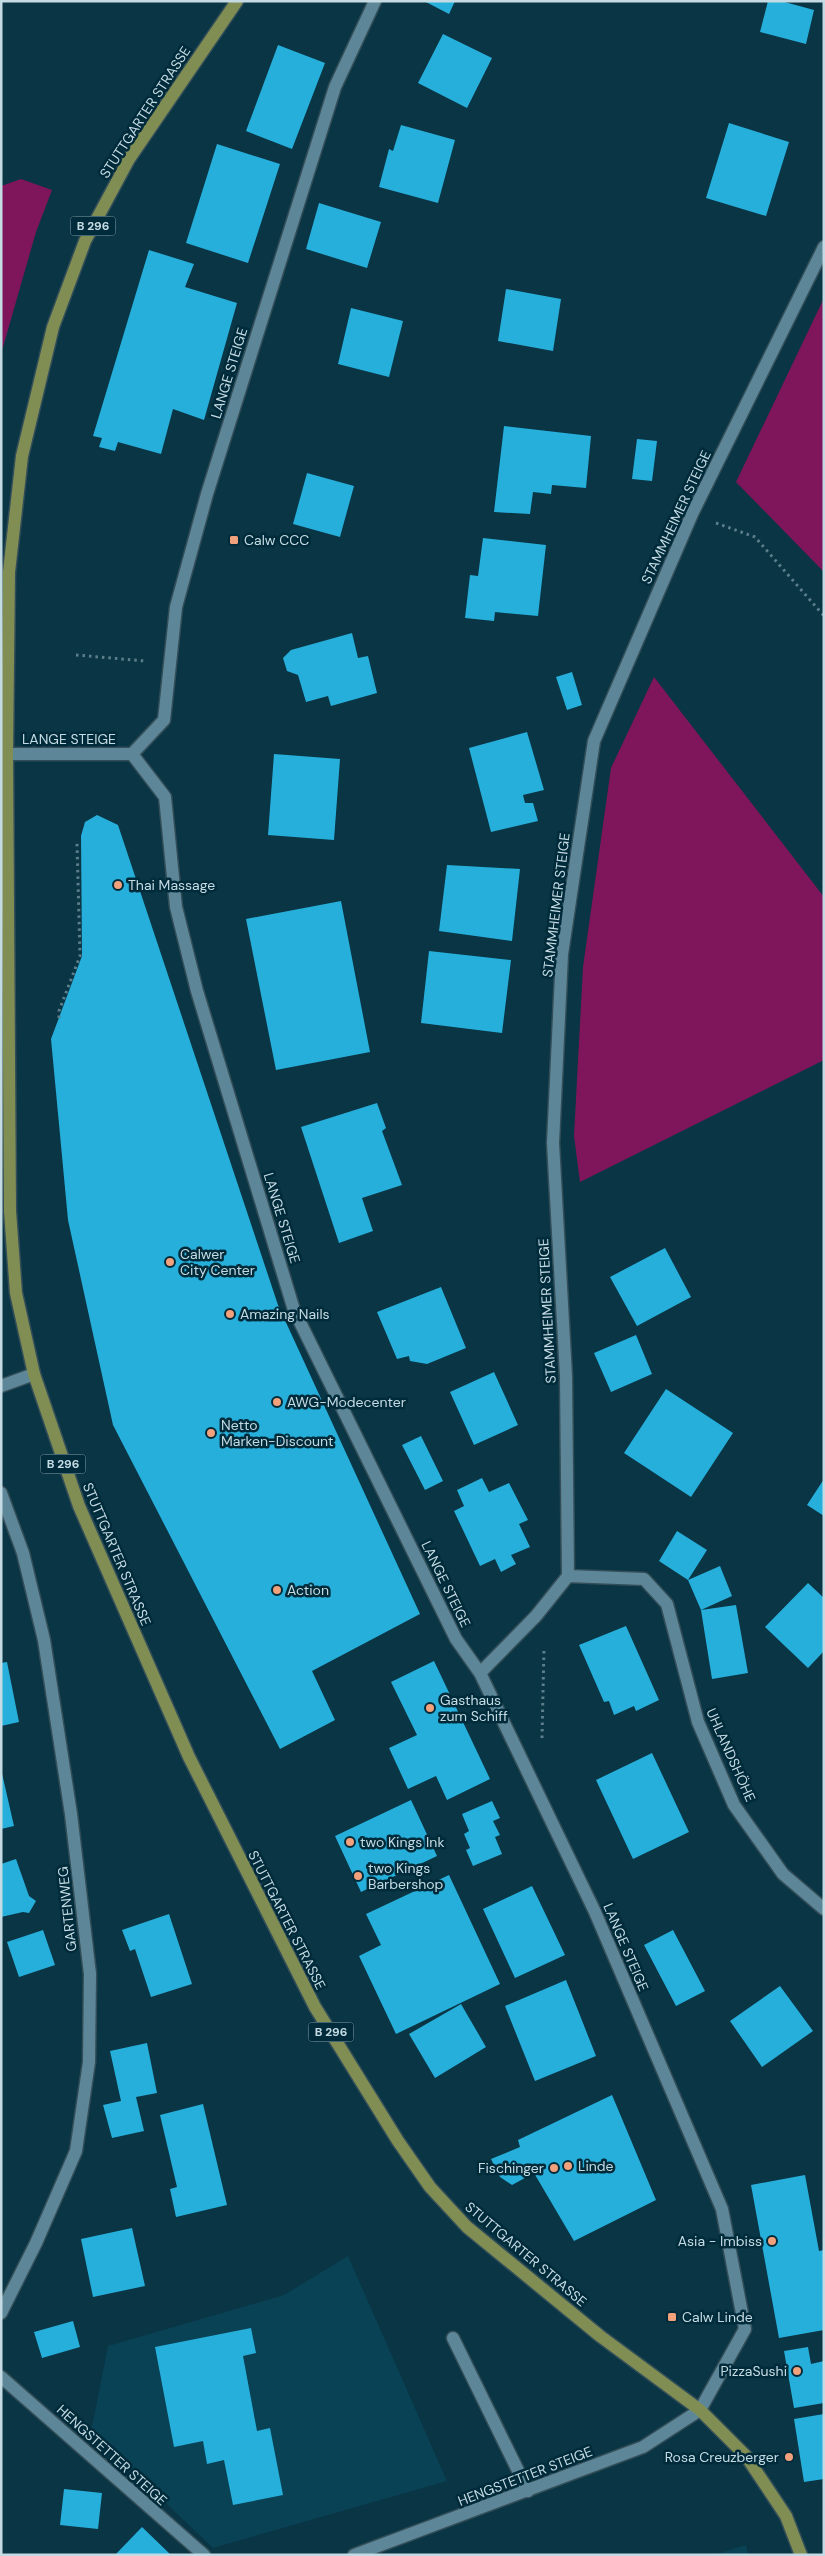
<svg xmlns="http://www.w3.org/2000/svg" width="825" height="2556" font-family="'DM Sans',sans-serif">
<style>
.built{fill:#094254}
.green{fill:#7f165b}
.building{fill:#27afdb}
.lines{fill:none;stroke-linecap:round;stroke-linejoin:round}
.minor-casing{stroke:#334e58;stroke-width:15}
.major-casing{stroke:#334e58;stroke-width:15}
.path{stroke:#5d7f8b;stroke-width:3;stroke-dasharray:2.5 4;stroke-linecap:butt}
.minor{stroke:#5d8798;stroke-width:12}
.major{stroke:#808e54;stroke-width:12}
.poi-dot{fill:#f1a17c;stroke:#002b3a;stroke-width:2}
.labels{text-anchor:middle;stroke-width:5;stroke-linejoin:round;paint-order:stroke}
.shield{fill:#002b3a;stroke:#8aa6b1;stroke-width:1}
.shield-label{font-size:12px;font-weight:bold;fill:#c5dbe4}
.street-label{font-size:14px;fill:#c5dbe4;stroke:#002b3a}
.poi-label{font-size:14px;fill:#c5dbe4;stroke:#002b3a;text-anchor:start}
</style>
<rect width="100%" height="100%" fill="#093544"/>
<path class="built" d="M348,2256L447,2481L213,2548L91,2432L108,2346L284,2295Z
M746,2545L748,2555H713Z"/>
<path class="green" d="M21,179L52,190L36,232L1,354V186Z
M824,298V572L736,482Z
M654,677L824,897V1060L580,1182L574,1136L583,967L611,768Z"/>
<path class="building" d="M424,1H455L449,14Z
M768,1H781L814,10L806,44L760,32Z
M443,34L492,58L467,108L418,83Z
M278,45L325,63L292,149L246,131Z
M729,123L789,142L766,216L706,198Z
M401,125L455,140L438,203L379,187L389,149L393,151Z
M217,144L280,164L248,263L186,243Z
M319,203L381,222L367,268L306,249Z
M149,250L194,264L185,287L237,303L204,420L173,409L161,454L118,442L115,451L99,447L102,438L93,436Z
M506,289L561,299L553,351L498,341Z
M351,308L403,321L389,377L338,364Z
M504,426L591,436L586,488L552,485L551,494L533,492L530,514L494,512Z
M637,439L657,441L652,481L632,479Z
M307,473L354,486L340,537L293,524Z
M483,538L546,545L538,616L495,612L494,621L465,618L470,575L478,576Z
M352,633L358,658L368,656L377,693L331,706L328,696L306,702L298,675L287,671L283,658L291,650Z
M572,672L582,705L567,710L556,677Z
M527,732L544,790L523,795L525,803H533L538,821L491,832L469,748Z
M274,754L340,759L334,840L268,835Z
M97,815L118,825L278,1305L420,1614L312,1671L335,1720L280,1749L113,1425L68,1220L51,1039L82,956L81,836L85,822Z
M447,865L520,869L512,941L439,931Z
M341,901L370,1052L276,1070L246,919Z
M429,951L511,960L502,1033L421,1023Z
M377,1103L386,1128L382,1131L402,1185L362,1198L373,1231L339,1243L301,1127Z
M665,1248L691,1297L637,1326L610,1277Z
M441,1287L466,1348L427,1364L410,1361L409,1356L397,1359L377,1312Z
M636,1335L652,1374L611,1392L594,1353Z
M494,1372L518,1425L474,1445L450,1392Z
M666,1389L733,1433L691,1497L624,1453Z
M421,1436L443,1481L425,1490L402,1445Z
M482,1478L489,1492L509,1483L528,1520L519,1524L530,1547L511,1555L516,1564L501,1572L495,1559L480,1566L454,1511L464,1506L457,1490Z
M824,1479V1516L807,1505Z
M677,1531L707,1550L688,1580L720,1566L732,1596L701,1610L688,1580L659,1561Z
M808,1583L824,1598V1651L808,1668L765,1627Z
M736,1605L748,1673L712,1679L701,1610Z
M626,1626L659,1700L636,1711L634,1706L614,1715L609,1701L604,1702L579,1645Z
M434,1661L490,1779L447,1800L436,1776L408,1789L389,1748L417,1735L391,1682Z
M7,1662L19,1722L1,1726V1663Z
M652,1753L689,1832L633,1859L596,1780Z
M1,1769L14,1826L1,1829Z
M411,1800L437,1856L361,1892L335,1836Z
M492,1801L500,1818L493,1821L500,1835L495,1837L502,1854L473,1866L466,1850L470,1848L464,1834L469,1831L462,1814Z
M16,1859L29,1896L36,1901L29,1913L23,1912L1,1917V1864Z
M449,1875L500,1984L396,2034L359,1956L381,1945L366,1914Z
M532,1886L565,1955L515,1978L483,1909Z
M169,1914L192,1984L151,1997L135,1949L130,1951L122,1930Z
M43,1930L55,1965L19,1977L7,1942Z
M673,1930L705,1991L676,2006L644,1945Z
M566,1980L596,2056L535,2081L505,2006Z
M780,1986L813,2031L762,2067L730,2021Z
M461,2004L486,2047L435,2078L409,2034Z
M147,2043L157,2093L136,2097L144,2131L112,2138L103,2105L121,2101L110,2051Z
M612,2095L656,2200L574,2241L534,2173L512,2185L500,2177L491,2159L520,2147L518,2140Z
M203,2104L227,2205L176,2217L170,2189L177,2187L160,2115Z
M805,2175L819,2251L824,2250V2330L779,2338L751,2185Z
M132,2228L145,2286L93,2297L81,2239Z
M73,2321L80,2347L42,2358L34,2332Z
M251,2328L256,2353L243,2356L257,2431L270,2428L283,2495L233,2505L224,2460L207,2464L203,2441L174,2447L155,2347Z
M808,2347L811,2364L824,2361V2403L794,2408L784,2351Z
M824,2414V2479L804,2482L794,2419Z
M64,2489L102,2493L98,2529L60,2525Z
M142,2527L171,2555H115Z"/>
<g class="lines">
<defs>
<path id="minor" d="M7,754H132L164,720L176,607L207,494L335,87L375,1
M132,754L165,797L176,907L197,991L294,1310L456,1639L480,1673L595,1912L722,2209L745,2329L700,2410L643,2447L354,2555
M1,1386L34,1374
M1,1493L23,1553L44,1640L71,1814L90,1974L89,2062L76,2151L36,2243L1,2313
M568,1576L644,1579L667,1604L698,1722L734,1805L783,1874L824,1909
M480,1673L536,1616L568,1576L566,1376L553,1143L562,954L594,741L692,514L824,247
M453,2338L528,2491
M1,2377L204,2555"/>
<path id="major" d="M237,1L129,159L85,241L53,327L22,456L9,572L7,754L10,1211L16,1293L34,1374L79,1506L189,1757L315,2007L398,2141L430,2187L467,2227L600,2336L700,2410L746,2456L786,2516L801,2555"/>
</defs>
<use href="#minor" class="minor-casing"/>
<use href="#major" class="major-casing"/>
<path class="path" d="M716,523L755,537L824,616
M76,655L145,661
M59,1018V1011L80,956L77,843
M542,1738L544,1647"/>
<use href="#minor" class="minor"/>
<use href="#major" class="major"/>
</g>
<g class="poi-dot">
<rect x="229" y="535" width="10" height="10" rx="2.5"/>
<circle cx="118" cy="885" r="5"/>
<circle cx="170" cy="1262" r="5"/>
<circle cx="230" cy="1314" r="5"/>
<circle cx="277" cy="1402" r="5"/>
<circle cx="211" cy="1433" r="5"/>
<circle cx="277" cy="1590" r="5"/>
<circle cx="430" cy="1708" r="5"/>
<circle cx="350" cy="1842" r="5"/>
<circle cx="358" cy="1876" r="5"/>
<circle cx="568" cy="2166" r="5"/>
<circle cx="554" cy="2168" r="5"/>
<circle cx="772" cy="2241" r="5"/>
<rect x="667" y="2312" width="10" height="10" rx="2.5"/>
<circle cx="797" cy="2371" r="5"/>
<circle cx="789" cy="2457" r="5"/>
</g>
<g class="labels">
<g class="shield">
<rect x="70.5" y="216.5" width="45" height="19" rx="4"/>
<rect x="40.5" y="1454.5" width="45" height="19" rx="4"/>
<rect x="308.5" y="2022.5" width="45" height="19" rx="4"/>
</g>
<g class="shield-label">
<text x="93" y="230">B 296</text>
<text x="63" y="1468">B 296</text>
<text x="331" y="2036">B 296</text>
</g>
<g class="street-label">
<text transform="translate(145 112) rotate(-57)" y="5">STUTTGARTER STRASSE</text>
<text transform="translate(229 373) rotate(-73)" y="5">LANGE STEIGE</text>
<text transform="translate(676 517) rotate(-65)" y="5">STAMMHEIMER STEIGE</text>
<text x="69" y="744">LANGE STEIGE</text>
<text transform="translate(556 905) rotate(-83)" y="5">STAMMHEIMER STEIGE</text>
<text transform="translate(282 1218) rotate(73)" y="5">LANGE STEIGE</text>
<text transform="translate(547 1311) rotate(-93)" y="5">STAMMHEIMER STEIGE</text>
<text transform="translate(117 1554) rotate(67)" y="5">STUTTGARTER STRASSE</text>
<text transform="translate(446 1584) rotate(64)" y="5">LANGE STEIGE</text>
<text transform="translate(731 1755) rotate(66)" y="5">UHLANDSHÖHE</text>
<text transform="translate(67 1909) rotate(-96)" y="5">GARTENWEG</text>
<text transform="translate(287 1920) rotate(63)" y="5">STUTTGARTER STRASSE</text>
<text transform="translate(626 1947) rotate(67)" y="5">LANGE STEIGE</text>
<text transform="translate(526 2254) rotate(40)" y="5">STUTTGARTER STRASSE</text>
<text transform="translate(112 2455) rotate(42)" y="5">HENGSTETTER STEIGE</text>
<text transform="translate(525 2476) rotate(-21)" y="5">HENGSTETTER STEIGE</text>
</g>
<g class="poi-label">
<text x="244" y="545">Calw CCC</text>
<text x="128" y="890">Thai Massage</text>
<text x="180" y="1259">Calwer<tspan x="180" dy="16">City Center</tspan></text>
<text x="240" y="1319">Amazing Nails</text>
<text x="287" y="1407">AWG-Modecenter</text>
<text x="221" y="1430">Netto<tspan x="221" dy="16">Marken-Discount</tspan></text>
<text x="287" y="1595">Action</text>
<text x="440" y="1705">Gasthaus<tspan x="440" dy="16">zum Schiff</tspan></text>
<text x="360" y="1847">two Kings Ink</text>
<text x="368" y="1873">two Kings<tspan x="368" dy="16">Barbershop</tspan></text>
<text x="578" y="2171">Linde</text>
<text x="544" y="2173" text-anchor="end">Fischinger</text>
<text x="762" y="2246" text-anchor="end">Asia - Imbiss</text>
<text x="682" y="2322">Calw Linde</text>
<text x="787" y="2376" text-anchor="end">PizzaSushi</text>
<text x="779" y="2462" text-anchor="end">Rosa Creuzberger</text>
</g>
</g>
<rect width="825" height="2556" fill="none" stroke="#c5dbe4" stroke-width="5"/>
</svg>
